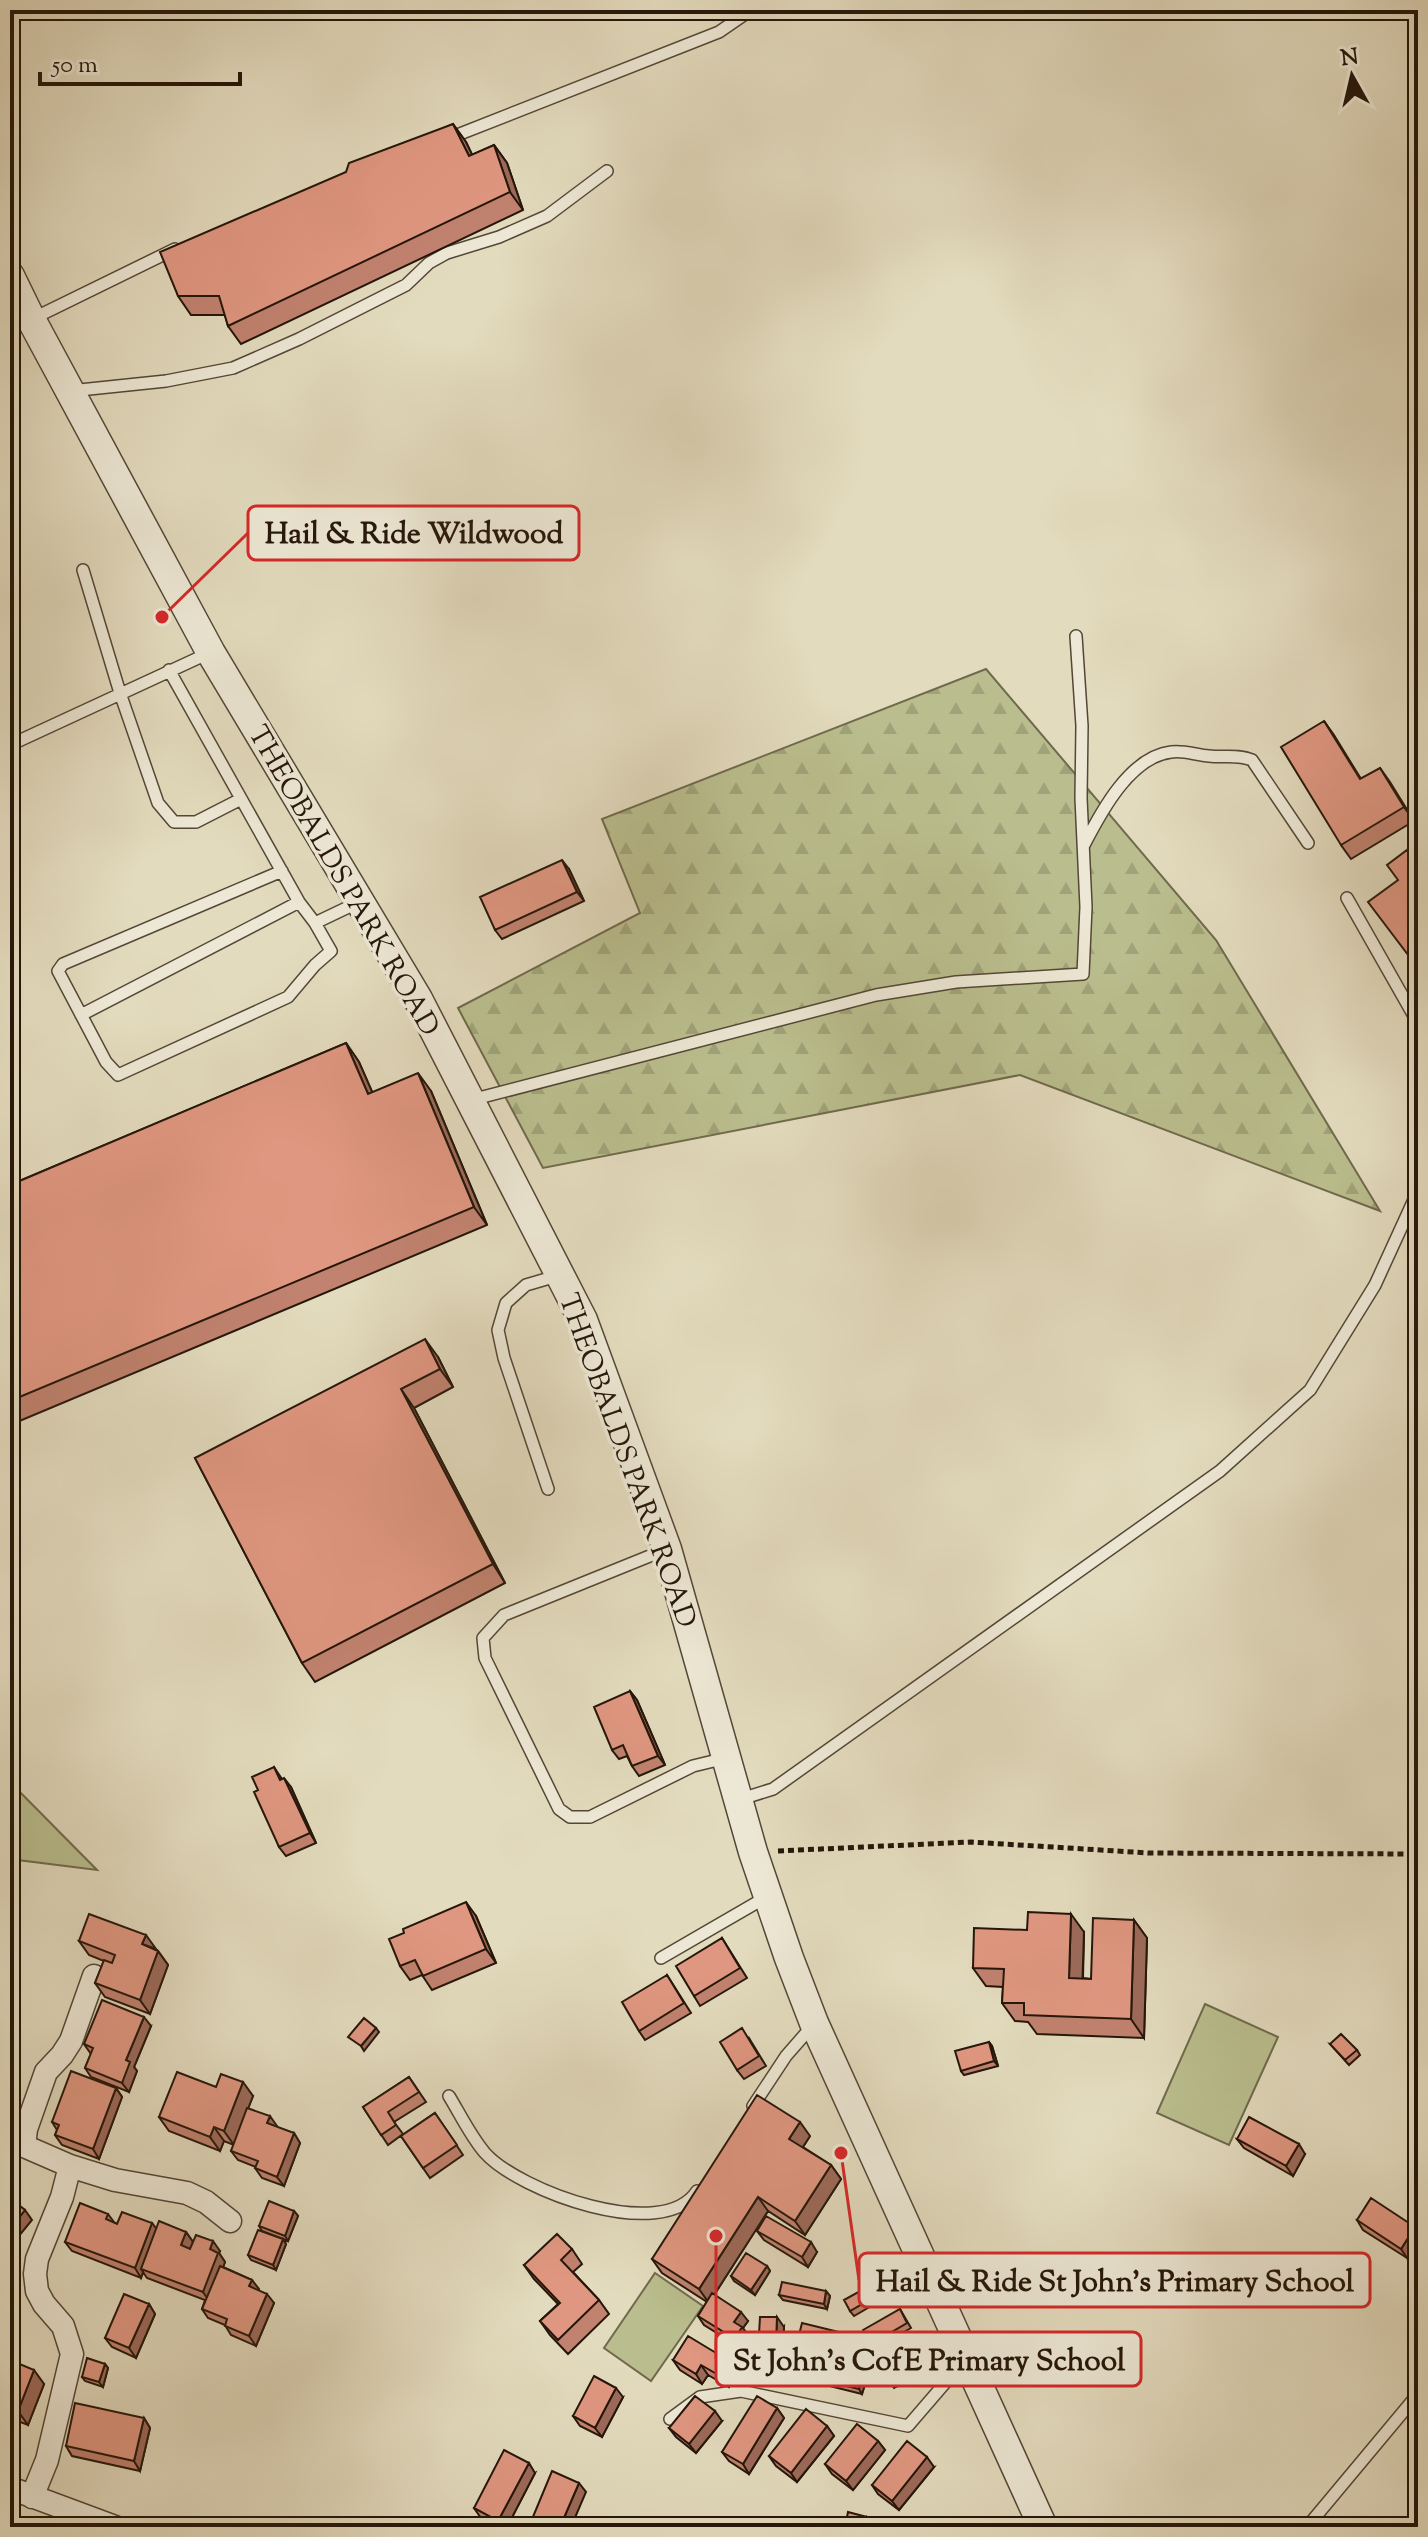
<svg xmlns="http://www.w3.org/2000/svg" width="1428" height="2537" font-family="'Sorts Mill Goudy',serif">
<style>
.grass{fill:#babe8e;stroke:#706a4c;stroke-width:2}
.forest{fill:url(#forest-firs);stroke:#706a4c;stroke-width:2}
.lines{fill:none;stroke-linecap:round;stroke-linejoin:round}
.service-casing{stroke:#544737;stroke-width:14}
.minor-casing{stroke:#544737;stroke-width:25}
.tertiary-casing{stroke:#544737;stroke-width:31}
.path{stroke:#25160a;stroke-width:5;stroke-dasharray:6 4;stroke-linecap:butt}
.service{stroke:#ede8d5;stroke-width:11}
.minor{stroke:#ede8d5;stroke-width:22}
.tertiary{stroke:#ede8d5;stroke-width:28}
.wall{fill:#c1826f;stroke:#25160a;stroke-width:2}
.shaded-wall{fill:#9d6a5a;stroke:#25160a;stroke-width:2}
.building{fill:#e09781;stroke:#25160a;stroke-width:2}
.labels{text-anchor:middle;stroke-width:7;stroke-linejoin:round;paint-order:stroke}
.street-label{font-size:28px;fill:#25160a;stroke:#ede8d5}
.leader{fill:none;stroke:#d62828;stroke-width:3}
.callout-dot{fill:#d62828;stroke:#ede8d5;stroke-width:3}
.callout{fill:#ede8d5;stroke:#d62828;stroke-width:3}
.callout-label{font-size:30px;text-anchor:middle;font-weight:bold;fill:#25160a}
</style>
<defs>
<pattern id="forest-firs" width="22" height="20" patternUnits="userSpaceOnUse" patternTransform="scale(2)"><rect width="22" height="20" fill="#babe8e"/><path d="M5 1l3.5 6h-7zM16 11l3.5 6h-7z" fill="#a0a379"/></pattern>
</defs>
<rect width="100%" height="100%" fill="#e3dbbe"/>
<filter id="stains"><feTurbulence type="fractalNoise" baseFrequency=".0025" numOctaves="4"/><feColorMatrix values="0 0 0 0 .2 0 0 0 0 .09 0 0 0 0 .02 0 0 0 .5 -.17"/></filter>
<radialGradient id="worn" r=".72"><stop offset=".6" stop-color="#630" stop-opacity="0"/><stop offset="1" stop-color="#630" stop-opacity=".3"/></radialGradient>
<path class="grass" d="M10,1782L97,1870L10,1859Z
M1205,2004L1278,2037L1229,2145L1157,2113Z
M655,2273L703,2306L651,2381L604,2348Z"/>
<path class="forest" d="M986,669L1216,940L1380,1211L1020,1075L543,1168L458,1008L640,913L602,819Z"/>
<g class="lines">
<defs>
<path id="service" d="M447,139L719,32L751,10
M32,319L175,249
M70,391L166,381L233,368L299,339L406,285L429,263L447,253L499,237L547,216L607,171
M83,570L120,693L158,803L174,822H196L241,799
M169,670L299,902L315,923L359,902
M10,745L209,653
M1084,845C1101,812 1130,757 1171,752C1184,750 1196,755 1209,756C1224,758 1237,754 1252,760L1308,843
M282,871L63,964L58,971L106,1062L118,1075L288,997L315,965L331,951L315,923
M1347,898L1418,1023
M81,1015L299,902
M471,1100L876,995L956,982L1083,974L1086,907L1081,798L1082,726L1076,636
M548,1489L504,1358L498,1330L506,1303L526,1285L560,1275
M667,1549L504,1615L483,1638L485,1658L559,1809L570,1817H590L693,1766L726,1758
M738,1800L773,1789L1220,1471L1310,1390L1375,1285L1418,1191
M661,1958L768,1896
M449,2096C460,2114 471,2137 485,2153C519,2191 663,2244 697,2191
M753,2106L786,2056L814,2024
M670,2419L700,2397L741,2391L908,2426L964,2361
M1307,2527L1418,2394"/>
<path id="minor" d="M94,1976L71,2041L62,2055L46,2072L26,2129L24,2146L70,2166L115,2180L187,2193L206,2202L230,2221
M10,2488L115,2527
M32,2497L47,2460L72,2354L63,2326L44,2304L37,2291L35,2274L37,2259L62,2197L70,2166"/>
<path id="tertiary" d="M10,276L31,319L211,653L418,999L583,1320L667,1549L753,1852L789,1958L814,2023L1043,2527"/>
</defs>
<use href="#service" class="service-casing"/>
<use href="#minor" class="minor-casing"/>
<use href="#tertiary" class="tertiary-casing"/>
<path class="path" d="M778,1851L971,1842L1149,1853L1418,1854"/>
<use href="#service" class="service"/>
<use href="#minor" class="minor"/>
<use href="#tertiary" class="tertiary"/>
</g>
<path class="wall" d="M453,124L466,142L472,155L494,145L507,163L523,210L241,344L228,326L225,315H191L178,296L346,172Z
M1324,721L1361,779L1380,768L1414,821L1351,859L1341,845Z
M569,869L584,901L502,939L495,930Z
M346,1043L359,1062L372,1092L431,1091L487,1225L10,1425V1185Z
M438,1357L453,1387L414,1408L505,1583L315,1682L302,1663L195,1458Z
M630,1691L637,1700L665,1765L639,1776L632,1766L627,1756L619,1759L612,1750Z
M274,1767L282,1779L291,1787L316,1843L286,1856L279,1847L258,1790Z
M476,1916L496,1963L432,1990L422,1975L410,1980L400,1966Z
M1134,1920L1147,1938L1144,2038L1037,2034L1028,2022L1015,2021L1002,2003L1003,1987L986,1986L973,1968L1084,1932L1083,1978L1091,1979Z
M722,1938L747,1978L700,2006L694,1996Z
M79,1941L158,1951L168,1965L150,2014L105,1997L95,1983L104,1961L89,1955Z
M667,1975L691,2013L645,2040L639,2031Z
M151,2026L134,2067L137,2071L129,2092L91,2077L85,2068L91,2054L84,2044Z
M749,2038L766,2066L744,2079L737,2070Z
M989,2042L992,2046L998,2066L964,2075L961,2071Z
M1330,2044L1357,2050L1360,2055L1349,2065Z
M409,2077L426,2102L394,2122L403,2134L388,2145L363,2107Z
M216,2087L253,2096L248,2108L276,2127L294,2133L300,2143L284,2186L262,2178L255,2168L256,2167L238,2160L231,2151L234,2145L224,2141L220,2151L169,2131L159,2117Z
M116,2088L122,2097L99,2159L62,2145L55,2135L57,2130L52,2122Z
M435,2113L463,2155L430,2178L401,2136Z
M810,2136L803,2147L831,2165L841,2179L805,2235L768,2211L714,2295L748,2321L743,2328L749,2337L741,2348L704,2325L698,2316L707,2302L662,2273L652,2259Z
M1237,2139L1305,2154L1293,2176L1244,2148Z
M294,2211L298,2216L288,2241L262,2231L259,2226Z
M108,2214L114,2222L117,2224L152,2223L156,2229L186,2232L193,2242L220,2251L219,2253L225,2262L223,2267L252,2280L258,2290L274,2303L256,2346L231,2335L225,2325L208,2318L202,2309L205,2300L147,2278L143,2272L141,2278L72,2251L65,2242Z
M1357,2220L1415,2227L1418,2232V2242L1407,2258L1363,2230Z
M757,2231L817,2252L808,2267L764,2240Z
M283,2239L286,2244L276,2270L251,2260L248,2255Z
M572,2249L582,2264L573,2272L599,2300L609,2314L568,2354L550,2335L540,2321L558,2304L534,2279L524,2265Z
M767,2266L770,2271L755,2295L734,2281L731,2276Z
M882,2279L892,2294L854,2316L850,2311Z
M826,2291L830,2296L827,2309L783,2300L779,2295Z
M149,2304L155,2314L136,2358L112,2347L105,2338Z
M900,2309L911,2328L874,2349L871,2344Z
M784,2327L781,2380L764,2379L757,2369Z
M847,2334L850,2339L847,2351L803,2340L799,2335Z
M912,2352L923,2373L894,2388L891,2383Z
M10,2360L44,2384L28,2425L10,2418Z
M673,2360L731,2362L738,2372L729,2387L708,2375L702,2384L680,2370Z
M105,2364L108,2368L103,2387L85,2381L82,2377Z
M810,2377L866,2381L862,2394L813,2382Z
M623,2397L602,2437L580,2426L573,2416Z
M777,2408L784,2418L749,2474L729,2461L722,2452Z
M144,2418L150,2428L140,2471L72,2456L66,2446Z
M722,2421L696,2453L676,2437L669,2428Z
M827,2426L834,2436L797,2482L776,2466L769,2456Z
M878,2441L885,2450L853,2490L832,2474L825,2464Z
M934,2467L899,2510L878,2494L872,2485Z
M535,2473L507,2527H498L481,2518L474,2508Z"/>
<path class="shaded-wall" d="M453,124L466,142L482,175L469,156Z
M494,145L507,163L523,210L510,192Z
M1324,721L1334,735L1370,794L1360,779Z
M1380,768L1390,782L1414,821L1404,807Z
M562,860L569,869L584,901L577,892Z
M346,1043L359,1062L381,1112L368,1094Z
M418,1073L431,1091L487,1225L474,1207Z
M425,1339L438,1357L453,1387L440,1369Z
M401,1389L414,1408L505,1583L493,1564Z
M630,1691L637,1700L665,1765L658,1756Z
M284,1778L291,1787L316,1843L310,1833Z
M466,1902L476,1916L496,1963L486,1949Z
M1071,1914L1084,1932L1082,1996L1069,1978Z
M1134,1920L1147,1938L1144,2038L1131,2019Z
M146,1935L156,1949L142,1944Z
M158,1951L168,1965L150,2014L140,2000Z
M144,2017L151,2026L134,2067L137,2071L129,2092L122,2083L126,2060Z
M376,2028L379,2032L364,2051L361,2046Z
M989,2042L992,2046L998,2066L994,2061Z
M243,2082L253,2096L234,2145L224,2131Z
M116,2088L122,2097L99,2159L93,2149Z
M270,2116L277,2126L274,2133L267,2123Z
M800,2122L810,2136L799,2153L789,2139Z
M214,2127L224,2141L220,2151L210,2137Z
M294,2133L300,2143L284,2186L277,2177Z
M1299,2144L1305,2154L1293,2176L1286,2166Z
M831,2165L841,2179L805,2235L795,2221Z
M758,2197L768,2211L709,2303L699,2289Z
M25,2210L32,2220L10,2247V2229Z
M294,2211L298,2216L288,2241L285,2236Z
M152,2223L159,2232L141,2269L143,2272L141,2278L135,2268Z
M1415,2227L1418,2232V2242L1407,2258L1401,2249Z
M186,2232L193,2242L188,2255L181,2245Z
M283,2239L286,2244L276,2270L273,2265Z
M213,2241L220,2251L219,2253L225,2262L210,2302L203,2292L210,2249Z
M811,2242L817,2252L808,2267L802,2257Z
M767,2266L770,2271L755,2295L751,2290Z
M252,2280L259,2289L256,2296L249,2286Z
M826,2291L830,2296L827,2309L824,2304Z
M267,2294L274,2303L256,2346L249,2336Z
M149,2304L155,2314L136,2358L129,2348Z
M741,2312L748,2321L743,2328L749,2337L741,2348L735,2339L734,2322Z
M777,2317L784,2327L781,2380L775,2370Z
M847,2334L850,2339L847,2351L844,2346Z
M731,2362L738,2372L729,2387L722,2377Z
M105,2364L108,2368L103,2387L99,2382Z
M701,2365L708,2375L702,2384L696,2374Z
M34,2370L44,2384L28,2425L18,2411Z
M862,2376L866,2381L862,2394L859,2389Z
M616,2388L623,2397L602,2437L595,2428Z
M777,2408L784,2418L749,2474L743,2464Z
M715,2411L722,2421L696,2453L689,2444Z
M144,2418L150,2428L140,2471L134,2461Z
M827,2426L834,2436L797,2482L791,2473Z
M878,2441L885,2450L853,2490L846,2481Z
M927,2457L934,2467L899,2510L892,2501Z
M529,2463L535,2473L507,2527H502L498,2521Z
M579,2483L586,2492L571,2527H560Z
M867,2517L874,2526L873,2527H865Z"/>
<path class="building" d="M453,124L469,156L494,145L510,192L228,326L219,296H178L160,252L346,172L349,163Z
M1324,721L1360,779L1380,768L1404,807L1341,845L1281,747Z
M1407,850L1418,864V968L1368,902L1398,880L1387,865Z
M562,860L577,892L495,930L480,897Z
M346,1043L368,1094L418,1073L474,1207L10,1401V1185Z
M425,1339L440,1369L401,1389L493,1564L302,1663L195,1458Z
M630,1691L658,1756L632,1766L623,1745L612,1750L594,1707Z
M274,1767L280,1780L284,1778L310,1833L279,1847L254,1792L258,1790L252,1777Z
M466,1902L486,1949L423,1976L415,1960L400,1966L389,1939L404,1933L403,1929Z
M1028,1912L1071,1914L1069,1978L1091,1979L1093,1918L1134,1920L1131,2019L1024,2015V2003H1002L1004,1969L973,1968L974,1928L1027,1930Z
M89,1914L146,1935L142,1944L158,1951L140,2000L95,1983L104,1960L112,1963L115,1955L79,1941Z
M722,1938L740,1968L694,1996L676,1966Z
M667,1975L684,2003L639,2031L622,2002Z
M102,2000L144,2017L126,2060L130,2062L122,2083L85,2068L93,2048L84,2044Z
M364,2018L376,2028L361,2046L348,2037Z
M742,2028L759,2056L737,2070L720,2042Z
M1341,2034L1357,2050L1345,2060L1330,2044Z
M989,2042L994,2061L961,2071L955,2051Z
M71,2071L116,2088L93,2149L55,2135L59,2125L52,2122Z
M177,2072L216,2087L221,2074L243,2082L224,2131L214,2127L210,2137L159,2117Z
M409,2077L419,2092L388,2112L396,2125L381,2135L363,2107Z
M757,2095L800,2122L789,2139L831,2165L795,2221L758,2197L699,2289L652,2259Z
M247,2108L270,2116L267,2123L294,2133L277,2177L255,2168L258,2161L231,2151Z
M435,2113L457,2145L423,2168L401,2136Z
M1249,2117L1299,2144L1286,2166L1237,2139Z
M10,2198L25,2210L10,2229Z
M1371,2198L1415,2227L1401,2249L1357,2220Z
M1418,2200V2212L1413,2208Z
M269,2201L294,2211L285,2236L259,2226Z
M80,2203L108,2214L106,2219L117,2224L122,2212L152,2223L135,2268L65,2242Z
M766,2216L811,2242L802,2257L757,2231Z
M159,2221L186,2232L181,2245L190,2249L196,2235L213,2241L210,2249L218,2253L203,2292L141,2269Z
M258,2230L283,2239L273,2265L248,2255Z
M557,2234L572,2249L561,2260L599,2300L558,2340L540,2321L560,2303L524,2265Z
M746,2253L767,2266L751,2290L731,2276Z
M220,2266L252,2280L249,2286L267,2294L249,2336L225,2326L227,2319L202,2309Z
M882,2279L888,2289L850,2311L844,2300Z
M782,2282L826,2291L824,2304L779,2295Z
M712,2293L741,2312L734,2322L742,2327L735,2339L698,2316Z
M124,2294L149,2304L129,2348L105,2338Z
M900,2309L907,2323L871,2344L863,2330Z
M760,2317H777L775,2370L757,2369Z
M802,2323L847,2334L844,2346L799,2335Z
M688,2336L731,2362L722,2377L701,2365L696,2374L673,2360Z
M87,2358L105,2364L99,2382L82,2377Z
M10,2360L34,2370L18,2411L10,2408Z
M813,2364L862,2376L859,2389L810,2377Z
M594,2376L616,2388L595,2428L573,2416Z
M695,2396L715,2411L689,2444L669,2428Z
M757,2396L777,2408L743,2464L722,2452Z
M75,2403L144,2418L134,2461L66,2446Z
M806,2409L827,2426L791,2473L769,2456Z
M857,2424L878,2441L846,2481L825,2464Z
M907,2441L927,2457L892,2501L872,2485Z
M504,2450L529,2463L498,2521L474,2508Z
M552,2471L579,2483L560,2527H537L530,2524Z
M848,2512L867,2517L865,2526L867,2527H833L835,2519L846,2522Z"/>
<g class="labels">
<g class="street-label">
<text transform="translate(345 880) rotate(60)" y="10">THEOBALDS PARK ROAD</text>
<text transform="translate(629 1460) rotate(70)" y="10">THEOBALDS PARK ROAD</text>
</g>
</g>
<path class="leader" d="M162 617L248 533M841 2153L859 2280M716 2236L716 2359"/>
<g class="callout-dot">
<circle cx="162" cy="617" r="8"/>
<circle cx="841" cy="2153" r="8"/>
<circle cx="716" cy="2236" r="8"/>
</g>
<g class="callout">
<rect x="248" y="506" width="331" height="54" rx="8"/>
<rect x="859" y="2253" width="511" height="54" rx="8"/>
<rect x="716" y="2332" width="425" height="54" rx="8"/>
</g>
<g class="callout-label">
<text x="414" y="543">Hail &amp; Ride Wildwood</text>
<text x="1115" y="2291">Hail &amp; Ride St John's Primary School</text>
<text x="929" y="2370">St John's CofE Primary School</text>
</g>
<rect width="1428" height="2537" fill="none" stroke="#e3dbbe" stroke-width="40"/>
<rect x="12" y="12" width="1404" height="2513" fill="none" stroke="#25160a" stroke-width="4"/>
<rect x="20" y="20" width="1388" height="2497" fill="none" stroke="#25160a" stroke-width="2"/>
<g transform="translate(1352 76) rotate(352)" stroke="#ede8d5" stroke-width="6" paint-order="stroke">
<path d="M0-6L14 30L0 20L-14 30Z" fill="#25160a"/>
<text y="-12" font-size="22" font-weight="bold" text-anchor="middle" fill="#25160a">N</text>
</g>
<path d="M40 72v12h200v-12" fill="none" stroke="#25160a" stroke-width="4"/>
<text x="52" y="72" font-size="24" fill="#25160a" stroke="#ede8d5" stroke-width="6" paint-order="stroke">50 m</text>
<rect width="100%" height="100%" filter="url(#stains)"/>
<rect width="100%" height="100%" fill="url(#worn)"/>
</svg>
